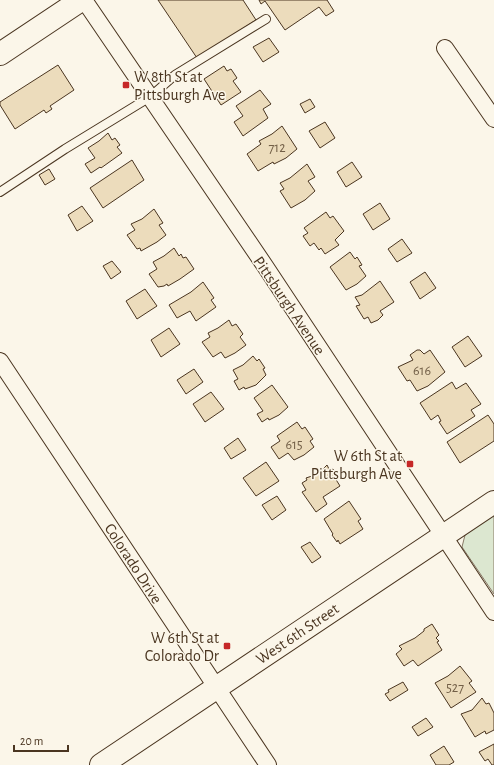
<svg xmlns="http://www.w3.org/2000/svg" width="494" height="765" font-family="'Alegreya Sans',sans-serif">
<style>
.green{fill:#dce7d0;stroke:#887966}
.building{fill:#ecdcbc;stroke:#4a3520}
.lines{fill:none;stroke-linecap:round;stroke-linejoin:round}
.lane-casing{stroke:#4a3520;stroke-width:10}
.street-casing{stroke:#4a3520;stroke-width:18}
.secondary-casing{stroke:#4a3520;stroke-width:24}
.lane{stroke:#fbf6e9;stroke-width:8}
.street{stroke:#fbf6e9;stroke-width:16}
.secondary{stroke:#fbf6e9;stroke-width:22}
.poi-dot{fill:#c62828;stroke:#fbf6e9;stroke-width:1.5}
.labels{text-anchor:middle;stroke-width:3;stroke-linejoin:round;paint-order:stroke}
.number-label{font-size:14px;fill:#725f47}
.poi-label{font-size:16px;fill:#4a3520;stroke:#fbf6e9;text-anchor:end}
.street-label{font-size:16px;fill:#4a3520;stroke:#fbf6e9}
</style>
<rect width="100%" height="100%" fill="#fbf6e9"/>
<path class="green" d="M494,512V594L462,547L465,535Z"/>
<path class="building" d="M158,0H243L256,20L197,58Z
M259,0H327L334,11L326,16L319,7L285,30L265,1L261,4Z
M269,38L279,52L263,62L253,47Z
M58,65L74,90L50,106L52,109L46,113L44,110L15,129L0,105V102Z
M224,66L227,71L231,69L237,78L233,81L241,92L221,105L204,79Z
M260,90L271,104L263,109L268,118L243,136L234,122L243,116L236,106Z
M310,99L315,107L305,113L300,104Z
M325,122L335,138L320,148L309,131Z
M282,126L297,149L286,158L274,164L273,162L258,171L247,154L261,144L259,141L272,134Z
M108,133L112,140L115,138L120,145L117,147L122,153L101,168L100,167L91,173L85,164L95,158L88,148L99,141Z
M132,160L144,180L103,208L90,188Z
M352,162L362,177L346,187L337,172Z
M307,164L315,177L308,181L315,191L305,200L291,208L280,191L284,189L280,183L290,178Z
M49,169L55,179L45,185L39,175Z
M380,203L390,219L373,230L363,214Z
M82,206L93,221L77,231L68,215Z
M154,209L163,223L159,225L166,235L157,242L141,251L140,248L137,249L127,235L135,230L131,224L142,219Z
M326,212L330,218L333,216L344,231L335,240L339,245L325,254L321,248L319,250L314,243L310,246L303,236L308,233L304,228Z
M402,239L412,253L397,262L388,249Z
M174,248L179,256L181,254L183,258L186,257L194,269L180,279L168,286L167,284L164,286L158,287L149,274L157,269L153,262L164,256Z
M350,252L355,259L357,257L362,265L359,266L366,276L357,284L346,290L330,267Z
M112,261L121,272L111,279L103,266Z
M425,272L436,288L420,299L410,282Z
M380,281L394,302L380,311L383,315L378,320L371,323L368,317L364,319L356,306L360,305L355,297L362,295Z
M203,282L214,298L211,300L216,307L196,321L190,311L177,318L169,305L191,292Z
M145,289L157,306L137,319L126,301Z
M229,320L232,326L236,324L243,334L240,337L246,345L235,353L225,358L221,352L213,357L202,342L210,337L208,333L218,328Z
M169,328L180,344L161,357L151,340Z
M468,336L482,356L465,367L452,347Z
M417,350H420L424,354L430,350L445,372L428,386L417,391L410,380L407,381L398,367L413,360L410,355Z
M253,356L257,361L259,359L265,368L263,369L266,375L256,385L245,389L244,387L239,390L234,381L238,379L233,370L243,365Z
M194,369L203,382L186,394L177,380Z
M452,382L456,389L466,383L481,404L471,410L475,416L447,434L439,422L441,421L438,415L431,420L420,403Z
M272,385L288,407L279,415L269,420L268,418L262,422L257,414L263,411L254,398Z
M211,392L224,409L205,422L193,404Z
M488,415L494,424V441L460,463L447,442Z
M297,422L302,429L305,427L313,439L310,441L314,447L304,455L294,460L288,453L279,459L271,447L280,441L277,436Z
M238,438L246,450L231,459L224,448Z
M266,462L279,481L256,496L243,478Z
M327,465L330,471L333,469L338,476L335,478L340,486L323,497L327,504L316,512L302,492L306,490L302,483L307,480L306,478L318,474Z
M277,496L286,510L272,520L262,505Z
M349,501L361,519L358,521L363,529L340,544L338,540L337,542L332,535L333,534L324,519Z
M310,542L321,557L312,563L301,547Z
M432,624L439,635L436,638L439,641L437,642L442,650L418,666L413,660L404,666L396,654L402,649L399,646L415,638L424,631V629Z
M460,666L472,681L469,683L476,692L451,708L435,683L448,676Z
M403,682L408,690L390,701L385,694L389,692L388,690Z
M482,698L486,704L489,703L494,713V730L486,734L485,731L475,737L461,714L472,710Z
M426,718L433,727L418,736L412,727Z
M494,744V765H492L488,759L485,761L479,752Z
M444,746L454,762L449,765H436L430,755Z"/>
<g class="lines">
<defs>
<path id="lane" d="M0,192L65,149L150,97L175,75L266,19"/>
<path id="street" d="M84,0L265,266L494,612
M445,48L494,119
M0,361L268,765"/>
<path id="secondary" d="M0,54L81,0
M101,765L494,502"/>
</defs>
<use href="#lane" class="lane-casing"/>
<use href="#street" class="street-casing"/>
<use href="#secondary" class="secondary-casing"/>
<use href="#lane" class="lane"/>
<use href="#street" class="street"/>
<use href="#secondary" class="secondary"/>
</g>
<g class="poi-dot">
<rect x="122" y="81" width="8" height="8" rx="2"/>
<rect x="406" y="460" width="8" height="8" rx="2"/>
<rect x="223" y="642" width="8" height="8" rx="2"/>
</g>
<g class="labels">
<g class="number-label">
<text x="277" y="152">712</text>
<text x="422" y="375">616</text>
<text x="294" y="449">615</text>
<text x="455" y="692">527</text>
</g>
<g class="poi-label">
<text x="134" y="82" text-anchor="start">W 8th St at<tspan x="134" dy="18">Pittsburgh Ave</tspan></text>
<text x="402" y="461">W 6th St at<tspan x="402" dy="18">Pittsburgh Ave</tspan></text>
<text x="219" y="643">W 6th St at<tspan x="219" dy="18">Colorado Dr</tspan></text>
</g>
<g class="street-label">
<text transform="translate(290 305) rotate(56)" y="6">Pittsburgh Avenue</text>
<text transform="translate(134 563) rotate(57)" y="6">Colorado Drive</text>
<text transform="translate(297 633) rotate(-34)" y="6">West 6th Street</text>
</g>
</g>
<path d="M14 745v6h54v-6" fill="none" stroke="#4a3520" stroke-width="2"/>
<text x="20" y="745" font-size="12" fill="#4a3520" stroke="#fbf6e9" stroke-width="3" paint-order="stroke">20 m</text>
</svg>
